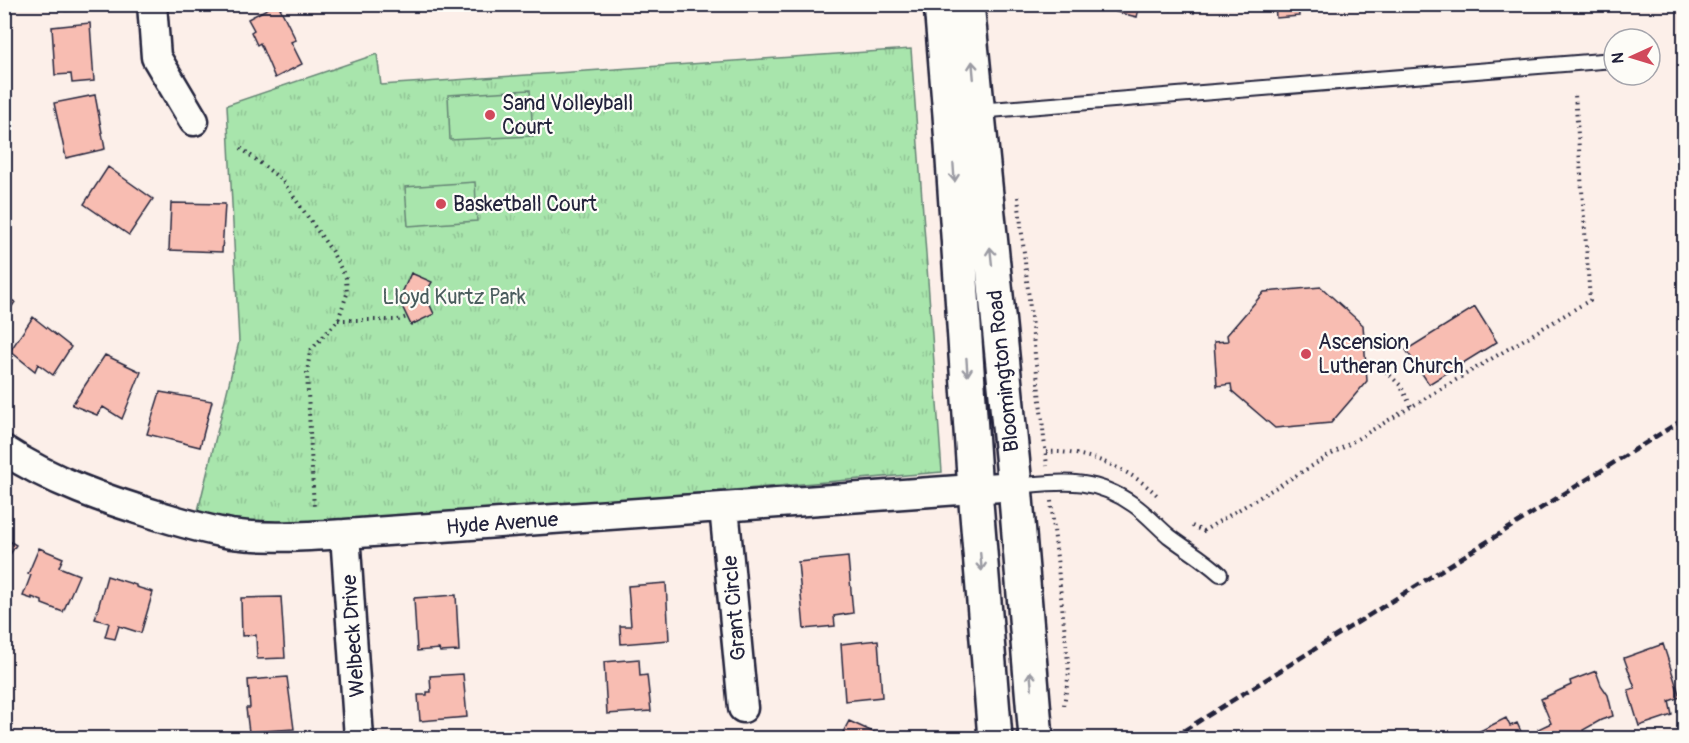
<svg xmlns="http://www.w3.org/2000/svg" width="1689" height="743" font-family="Pangolin,sans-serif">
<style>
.grass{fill:url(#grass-tufts);stroke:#658474;stroke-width:1.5}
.garden{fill:#a8e5ac;stroke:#658474;stroke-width:1.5}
.building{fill:#f8bdb2;stroke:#22223b;stroke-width:1.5}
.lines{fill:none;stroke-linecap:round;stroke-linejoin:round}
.service-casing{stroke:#22223b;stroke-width:18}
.minor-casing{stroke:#22223b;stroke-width:33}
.tertiary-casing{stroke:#22223b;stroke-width:38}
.path{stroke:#22223b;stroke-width:4;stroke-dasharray:1.5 4.5;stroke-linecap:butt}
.service{stroke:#fdfcf7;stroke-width:14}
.minor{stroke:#fdfcf7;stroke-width:28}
.tertiary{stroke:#fdfcf7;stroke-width:33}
.rail{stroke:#22223b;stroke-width:4.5;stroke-dasharray:9 4.5;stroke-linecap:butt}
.oneway{stroke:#9a9aa2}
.poi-dot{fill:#d1495b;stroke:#fdfcf7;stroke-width:2}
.labels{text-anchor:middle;stroke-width:4.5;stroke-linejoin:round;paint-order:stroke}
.poi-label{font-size:21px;fill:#22223b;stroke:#fdfcf7;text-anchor:start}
.park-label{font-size:21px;fill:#4a5c5d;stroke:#fdfcf7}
.street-label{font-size:21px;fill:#22223b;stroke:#fdfcf7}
</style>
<defs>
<pattern id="grass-tufts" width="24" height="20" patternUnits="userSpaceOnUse" patternTransform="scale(1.5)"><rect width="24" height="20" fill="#a8e5ac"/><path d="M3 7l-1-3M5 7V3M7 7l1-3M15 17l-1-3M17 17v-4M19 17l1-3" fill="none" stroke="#90c495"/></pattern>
</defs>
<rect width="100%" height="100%" fill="#fcefe9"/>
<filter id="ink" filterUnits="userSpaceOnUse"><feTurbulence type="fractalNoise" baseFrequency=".0167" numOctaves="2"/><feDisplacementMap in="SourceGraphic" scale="12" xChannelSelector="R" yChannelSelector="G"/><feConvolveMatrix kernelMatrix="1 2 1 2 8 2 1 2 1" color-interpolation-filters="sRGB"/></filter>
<g filter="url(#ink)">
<path class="grass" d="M911,49L942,472L279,529L197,515L239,342L227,105L377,54L381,85Z"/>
<path class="garden" d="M530,90L533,136L450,140L448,95Z
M475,182L477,221L408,226L405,187Z"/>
<path class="building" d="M64,4H91V9L65,11Z
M276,4H278L296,40L291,42L302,64L275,78L260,43L257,45L251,32L254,30L248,19Z
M1118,4H1140L1137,17L1116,12Z
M1148,4H1197L1194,13L1172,5L1171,10Z
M1275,4H1298L1299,16L1276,18Z
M90,23L94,81L72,83L71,74L55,75L52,27Z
M95,95L105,149L66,158L54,103Z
M108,167L153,199L129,235L84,204Z
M171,203L225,204L222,252L169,250Z
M411,273L432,282L428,289L429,303L434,314L411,325L402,306V293Z
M1321,287L1363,325L1367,381L1331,423L1275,428L1232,391L1231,384L1217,386L1214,342L1228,341L1227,335L1264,292Z
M4,296L15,302L4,318Z
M1475,307L1497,342L1429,384L1406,350Z
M33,317L71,347L53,375L38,364L35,371L10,351Z
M105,355L141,372L122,419L103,407L97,415L72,405Z
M160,392L212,401L200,447L147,434Z
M6,539L16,545L4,564V540Z
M39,548L63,558L59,567L79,575L63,612L42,604V601L32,597V599L23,596L31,575L28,574Z
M848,557L853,613L834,616L835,626L804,629L798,562Z
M107,576L136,585V587L153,592L141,633L119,626L115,639L105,637L109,623L95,619Z
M666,583L669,640L621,644L620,626H631L628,586Z
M456,595L459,651L440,652L439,649L417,651L414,598Z
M281,597L285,658L257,659L256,635L242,636L241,598Z
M878,640L882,697L845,701L841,644Z
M1663,644L1680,697L1669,701L1672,715L1639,726L1628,690L1635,688L1624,658Z
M639,659L640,676L647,675L651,711L607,714L604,662Z
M1596,671L1601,685L1608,695L1613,716L1601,720L1583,730L1586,738H1542L1538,729L1551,723L1541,699L1571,685L1570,681Z
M463,674L467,717L420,721L418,695H427V692H431L430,676Z
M287,677L294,729L249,732L246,708H250L248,680Z
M1506,718L1510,726L1517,723L1524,738H1466Z
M849,721L886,738H840Z"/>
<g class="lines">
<defs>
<path id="service" d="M977,111L1614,60
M1015,486C1062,482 1093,476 1134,505C1147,514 1157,526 1169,536C1186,549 1204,559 1220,574"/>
<path id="minor" d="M152,4L156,57L194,121
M4,450C51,481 106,500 160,516C183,523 207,530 231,534C268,539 307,536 345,534L1015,486
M724,507L743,708
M345,534L359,738"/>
<path id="tertiary" d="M941,4L950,115L975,490L995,738
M967,4L1015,486L1036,738"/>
</defs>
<use href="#service" class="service-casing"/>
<use href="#minor" class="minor-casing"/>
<use href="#tertiary" class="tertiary-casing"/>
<path class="path" d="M241,148L282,180L331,250L346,278L347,294L338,320L310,351L307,373L314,509
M1018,197L1047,466
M338,320H398L407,317
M1377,363L1400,385L1412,408
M1046,452C1085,450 1129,468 1157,495
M1051,501L1069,672L1064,705
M1192,526L1203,531L1590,300L1575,94H1577"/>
<use href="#service" class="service"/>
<use href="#minor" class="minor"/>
<use href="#tertiary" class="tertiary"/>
<path class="rail" d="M1172,738L1684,419"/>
</g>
<defs><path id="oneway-shaft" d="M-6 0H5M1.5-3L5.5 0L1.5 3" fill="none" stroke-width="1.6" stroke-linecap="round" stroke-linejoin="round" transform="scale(1.5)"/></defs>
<g class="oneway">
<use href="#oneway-shaft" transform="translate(973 70) rotate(-95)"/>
<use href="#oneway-shaft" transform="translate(954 173) rotate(86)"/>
<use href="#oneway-shaft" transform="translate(991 256) rotate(-96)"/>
<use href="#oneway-shaft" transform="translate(967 367) rotate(86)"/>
<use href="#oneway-shaft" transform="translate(981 562) rotate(85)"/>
<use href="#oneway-shaft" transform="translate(1031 680) rotate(-95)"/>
</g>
</g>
<g class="poi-dot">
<circle cx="490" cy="115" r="6"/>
<circle cx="441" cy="204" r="6"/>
<circle cx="1306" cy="354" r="6"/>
</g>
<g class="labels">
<g class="poi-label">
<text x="502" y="110">Sand Volleyball<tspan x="502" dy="24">Court</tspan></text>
<text x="453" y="211">Basketball Court</text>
<text x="1318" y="349">Ascension<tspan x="1318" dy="24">Lutheran Church</tspan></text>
</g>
<g class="park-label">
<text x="454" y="304">Lloyd Kurtz Park</text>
</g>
<g class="street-label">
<text transform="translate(1003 371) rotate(-96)" y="7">Bloomington Road</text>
<text transform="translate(502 523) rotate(-4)" y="7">Hyde Avenue</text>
<text transform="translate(734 608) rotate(-95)" y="7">Grant Circle</text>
<text transform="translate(353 636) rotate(-94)" y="7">Welbeck Drive</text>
</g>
</g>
<rect width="1689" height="743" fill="none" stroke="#fdfcf7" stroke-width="24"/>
<rect x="12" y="12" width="1665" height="719" fill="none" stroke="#22223b" stroke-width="2" filter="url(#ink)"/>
<g transform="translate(1632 57) rotate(266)"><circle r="28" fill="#fdfcf7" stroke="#a5a5ac" stroke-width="1.5"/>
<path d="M0-4.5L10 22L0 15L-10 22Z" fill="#d1495b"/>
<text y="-9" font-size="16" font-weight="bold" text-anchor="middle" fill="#22223b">N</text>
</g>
</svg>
